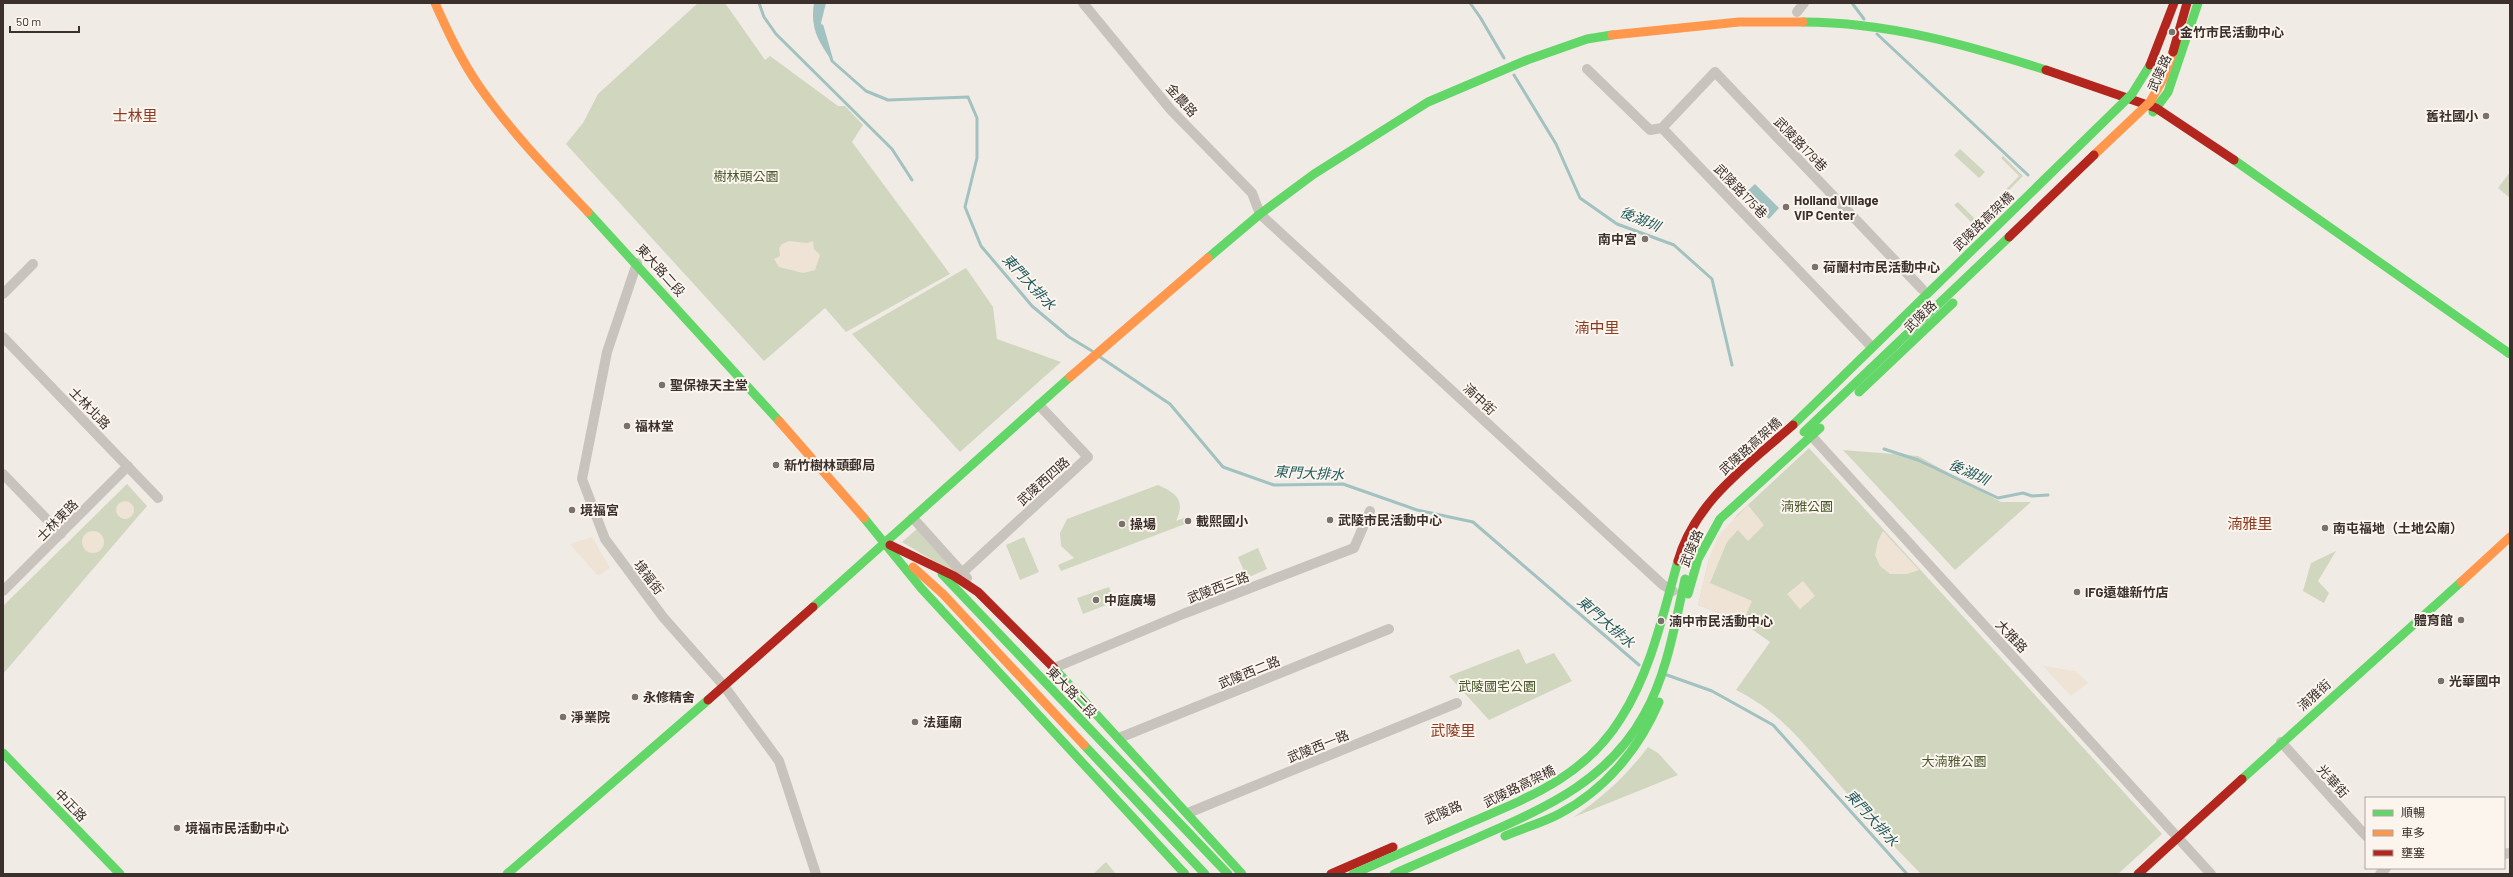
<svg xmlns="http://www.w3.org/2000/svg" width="2513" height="877" font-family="Barlow,'Noto Sans TC',sans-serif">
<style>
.green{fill:#d1d6bf}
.plaza{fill:#eee3d5}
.water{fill:#a1c2c1}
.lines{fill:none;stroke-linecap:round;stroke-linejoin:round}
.stream{stroke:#a1c2c1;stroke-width:3}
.street{stroke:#c9c3be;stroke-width:10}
.fast{stroke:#63d668;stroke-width:9}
.slow{stroke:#ff974d;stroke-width:9}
.jam{stroke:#b3261e;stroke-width:9}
.fast-bridge{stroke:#63d668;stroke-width:9}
.slow-bridge{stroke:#ff974d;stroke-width:9}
.jam-bridge{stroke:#b3261e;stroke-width:9}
.poi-dot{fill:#7a716c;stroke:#fbf5ee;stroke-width:1.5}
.labels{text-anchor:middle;stroke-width:4;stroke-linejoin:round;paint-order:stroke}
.poi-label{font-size:13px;font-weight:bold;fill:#3b302b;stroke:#fbf5ee;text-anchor:start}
.street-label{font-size:13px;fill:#3b302b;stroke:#fbf5ee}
.park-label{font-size:13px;fill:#4a5a2e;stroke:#fbf5ee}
.water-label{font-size:14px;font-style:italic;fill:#1f5a5e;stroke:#fbf5ee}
.quarter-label{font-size:15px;fill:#8c3b22;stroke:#fbf5ee}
</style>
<rect width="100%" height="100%" fill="#f0ebe5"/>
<path class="green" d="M698,3H725L765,60L770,56L838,106H845L863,125L852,142L950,274L846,332L825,308L764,361L566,144L583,123L598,94Z
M1960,149L1985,172L1979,178L1954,155Z
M2003,156L2023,176L1974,225L1954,205L1958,202L1976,220L2019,176L2001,158Z
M2510,172V198L2498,188Z
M966,268L993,307L997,339L1061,362L960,452L852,334Z
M1809,448L2162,834L2118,874H1921C1890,843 1861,810 1833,777C1801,741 1780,712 1736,690L1770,642L1742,622L1698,605L1709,559L1737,515Z
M1843,450L1918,456L2001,502H2031L1955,570Z
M127,484L147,506L3,674V606Z
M1158,485C1176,493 1186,500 1176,521L1189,516L1193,521L1061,571L1058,565L1074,558L1061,546L1060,533L1067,519Z
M918,528L959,576L902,542Z
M1024,537L1039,572L1020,580L1006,545Z
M1258,548L1267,569L1247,578L1238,557Z
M2336,551L2318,581L2329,593L2324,603L2303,591L2311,563Z
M1109,587L1114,602L1083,614L1077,598Z
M1519,649L1526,664L1554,653L1572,681L1489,720L1449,676Z
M1648,747L1658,753L1678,775L1574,817C1603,797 1627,775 1648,747Z
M1106,862L1116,874H1093Z"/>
<path class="plaza" d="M789,241L807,243L813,241L814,249L820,255L815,270L803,273L779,267L774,259L780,256L779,248L782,244Z
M116 510a9 9 0 1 1 18 0a9 9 0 1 1-18 0Z
M1748,505L1764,525L1748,541L1738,530L1727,542L1710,583L1752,601L1743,622L1698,605L1709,559L1718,536Z
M82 542a11 11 0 1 1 22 0a11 11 0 1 1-22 0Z
M1883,531L1919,570L1907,574H1890L1880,566L1875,555L1878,541Z
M592,537L610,568L598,576L570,544Z
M1803,581L1815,596L1800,609L1787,594Z
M2043,666L2075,671L2088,683L2071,696Z"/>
<path class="water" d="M814,3H826L821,23L832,61C818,41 810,28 814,3Z
M1755,184L1779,208L1769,219L1744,194Z"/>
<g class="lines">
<path class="stream" d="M759,3L764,17L776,34L892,149L912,180
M1470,3L1480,17L1504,58
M1852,3L1864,19
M822,26L832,61L866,91L888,100L968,97L977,118V158L965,207L981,246L1032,306L1069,337L1092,351
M1877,34L2028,175
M1514,75L1556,144L1580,198L1617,224L1674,245L1712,279L1732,365
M1100,357L1170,404L1223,467L1274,485L1343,484L1417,510L1473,522L1639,665
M1884,449L1918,460L1998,498L2023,493L2032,496L2048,495
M1667,675L1712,691L1773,725L1907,874"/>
<path class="street" d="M1083,3L1171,110L1252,193L1260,214L1663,585L1673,591
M1797,12L1804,3
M1587,69L1650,130L1662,128L1869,344
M1662,128L1715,72L1922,289
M637,263L607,352L582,479L605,539L663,617L724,686L779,761L816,874
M3,294L33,264
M3,337L158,498
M1807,431L2211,874
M3,474L61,534
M913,518L967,578
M963,572L1088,457L1039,405
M3,591L128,466
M1054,668L1183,614L1354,548L1370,511
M1119,738L1389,629
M2281,742L2366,836
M1188,813L1457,703
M2504,854L2510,853
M2380,874L2386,868"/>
<path class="fast" d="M1803,22C1887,22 1967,45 2046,70
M2153,112L2168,92L2198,3
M2234,160L2510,354
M588,212L779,421
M1208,258L1260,214L1314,174L1428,102L1527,60L1587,39L1612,35
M1859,392L1953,303
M864,518L921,588L1185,874
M942,574L1228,874
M1688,594L1698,559L1720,519L1820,428
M813,607L1070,377
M1054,668L1242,874
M1084,745L1205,874
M3,753L120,874
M2242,779L2461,582
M1505,836C1523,828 1542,823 1559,814C1605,790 1639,749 1659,702
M507,874L708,700"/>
<path class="slow" d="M435,3C448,32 461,60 479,86C511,132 550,172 588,212
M1612,35L1739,22H1803
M1070,377L1208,258
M779,421L864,518
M913,567L943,594L1084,745
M2461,582L2510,537"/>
<path class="jam" d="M2046,70L2156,108L2234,160
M890,545L954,576L978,592L1054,668
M708,700L813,607
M1331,874L1393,847
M2138,874L2242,779"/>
<path class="fast-bridge" d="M1793,425L2132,94L2150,65
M1804,432L2009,237
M1353,874C1391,857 1429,841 1467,824C1527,798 1585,777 1621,718C1651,671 1663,614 1678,561
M1394,874C1425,860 1457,847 1488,833C1551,806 1610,777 1644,715C1667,674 1675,624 1685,579"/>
<path class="slow-bridge" d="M2094,155L2150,102L2163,79L2173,52"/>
<path class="jam-bridge" d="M2173,52L2187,3
M2150,65L2174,3
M2009,237L2094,155
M1678,561C1695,501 1748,465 1793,425"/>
</g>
<g class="poi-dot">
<circle cx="2172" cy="32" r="4"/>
<circle cx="2486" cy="116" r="4"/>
<circle cx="1786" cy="207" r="4"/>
<circle cx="1645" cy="239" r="4"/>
<circle cx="1815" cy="267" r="4"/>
<circle cx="662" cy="385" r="4"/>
<circle cx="627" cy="426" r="4"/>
<circle cx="776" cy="465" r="4"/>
<circle cx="572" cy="510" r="4"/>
<circle cx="1330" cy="520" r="4"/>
<circle cx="1188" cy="521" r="4"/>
<circle cx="1122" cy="524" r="4"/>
<circle cx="2325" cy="528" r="4"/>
<circle cx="2077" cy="592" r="4"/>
<circle cx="1096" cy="600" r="4"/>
<circle cx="2461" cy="620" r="4"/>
<circle cx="1661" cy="621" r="4"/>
<circle cx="2441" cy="681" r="4"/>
<circle cx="635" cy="697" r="4"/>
<circle cx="563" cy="717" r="4"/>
<circle cx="915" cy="722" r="4"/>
<circle cx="177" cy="828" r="4"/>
</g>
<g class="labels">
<g class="poi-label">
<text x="2180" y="37">金竹市民活動中心</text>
<text x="2478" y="121" text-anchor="end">舊社國小</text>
<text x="1794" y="205">Holland Village<tspan x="1794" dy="15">VIP Center</tspan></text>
<text x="1637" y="244" text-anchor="end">南中宮</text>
<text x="1823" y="272">荷蘭村市民活動中心</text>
<text x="670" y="390">聖保祿天主堂</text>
<text x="635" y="431">福林堂</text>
<text x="784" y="470">新竹樹林頭郵局</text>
<text x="580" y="515">境福宮</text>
<text x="1338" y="525">武陵市民活動中心</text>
<text x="1196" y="526">載熙國小</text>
<text x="1130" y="529">操場</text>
<text x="2333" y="533">南屯福地（土地公廟）</text>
<text x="2085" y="597">iFG遠雄新竹店</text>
<text x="1104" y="605">中庭廣場</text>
<text x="2453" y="625" text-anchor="end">體育館</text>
<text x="1669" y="626">湳中市民活動中心</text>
<text x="2449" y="686">光華國中</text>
<text x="643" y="702">永修精舍</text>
<text x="571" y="722">淨業院</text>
<text x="923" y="727">法蓮廟</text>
<text x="185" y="833">境福市民活動中心</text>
</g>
<g class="street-label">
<text transform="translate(2159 73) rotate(-66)" y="5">武陵路</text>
<text transform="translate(1182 100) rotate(48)" y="5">金農路</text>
<text transform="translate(1801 144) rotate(46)" y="5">武陵路179巷</text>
<text transform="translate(1741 191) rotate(46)" y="5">武陵路175巷</text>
<text transform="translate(1983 221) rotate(-44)" y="5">武陵路高架橋</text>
<text transform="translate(661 270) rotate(48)" y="5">東大路二段</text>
<text transform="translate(1920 316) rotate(-44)" y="5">武陵路</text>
<text transform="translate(1480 399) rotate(43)" y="5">湳中街</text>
<text transform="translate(90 408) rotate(46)" y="5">士林北路</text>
<text transform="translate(1750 446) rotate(-42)" y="5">武陵路高架橋</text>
<text transform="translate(1043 481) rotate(-42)" y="5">武陵西四路</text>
<text transform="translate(57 520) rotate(-45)" y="5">士林東路</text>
<text transform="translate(1691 548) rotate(-67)" y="5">武陵路</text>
<text transform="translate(649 577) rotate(53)" y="5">境福街</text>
<text transform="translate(1218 587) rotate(-21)" y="5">武陵西三路</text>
<text transform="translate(2012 636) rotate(47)" y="5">大雅路</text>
<text transform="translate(1249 672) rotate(-22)" y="5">武陵西二路</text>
<text transform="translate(1072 692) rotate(46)" y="5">東大路二段</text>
<text transform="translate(2314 695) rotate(-42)" y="5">湳雅街</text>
<text transform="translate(1318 746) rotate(-22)" y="5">武陵西一路</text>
<text transform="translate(2333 781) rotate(48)" y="5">光華街</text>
<text transform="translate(1519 786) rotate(-26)" y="5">武陵路高架橋</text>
<text transform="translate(71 805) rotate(46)" y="5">中正路</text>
<text transform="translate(1443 812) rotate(-23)" y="5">武陵路</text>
</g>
<g class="park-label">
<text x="746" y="181">樹林頭公園</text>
<text x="1807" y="511">湳雅公園</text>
<text x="1497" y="691">武陵國宅公園</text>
<text x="1954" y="766">大湳雅公園</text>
</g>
<g class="water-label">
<text transform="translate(1640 219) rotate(23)" y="5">後湖圳</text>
<text transform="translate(1029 282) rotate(47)" y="5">東門大排水</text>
<text transform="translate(1969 472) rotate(25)" y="5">後湖圳</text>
<text transform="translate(1309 473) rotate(3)" y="5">東門大排水</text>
<text transform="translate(1606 622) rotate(41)" y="5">東門大排水</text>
<text transform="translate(1872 818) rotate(48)" y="5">東門大排水</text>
</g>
<g class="quarter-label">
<text x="135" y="121">士林里</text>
<text x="1597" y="333">湳中里</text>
<text x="2250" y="529">湳雅里</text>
<text x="1453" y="736">武陵里</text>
</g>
</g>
<rect width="2513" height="877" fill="none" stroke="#3b302b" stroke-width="8"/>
<rect x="2365" y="797" width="140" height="72" fill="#fbf5ee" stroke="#aea6a0"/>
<rect x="2373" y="810" width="20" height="6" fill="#63d668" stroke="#aea6a0"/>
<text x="2401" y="817" font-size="12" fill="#3b302b">順暢</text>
<rect x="2373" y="830" width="20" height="6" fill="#ff974d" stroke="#aea6a0"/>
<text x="2401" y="837" font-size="12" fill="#3b302b">車多</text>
<rect x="2373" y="850" width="20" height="6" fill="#b3261e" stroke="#aea6a0"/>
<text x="2401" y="857" font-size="12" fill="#3b302b">壅塞</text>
<path d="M10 26v6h69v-6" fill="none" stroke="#3b302b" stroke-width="2"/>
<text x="16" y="26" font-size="12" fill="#3b302b" stroke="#fbf5ee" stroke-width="3" paint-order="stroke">50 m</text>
</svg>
